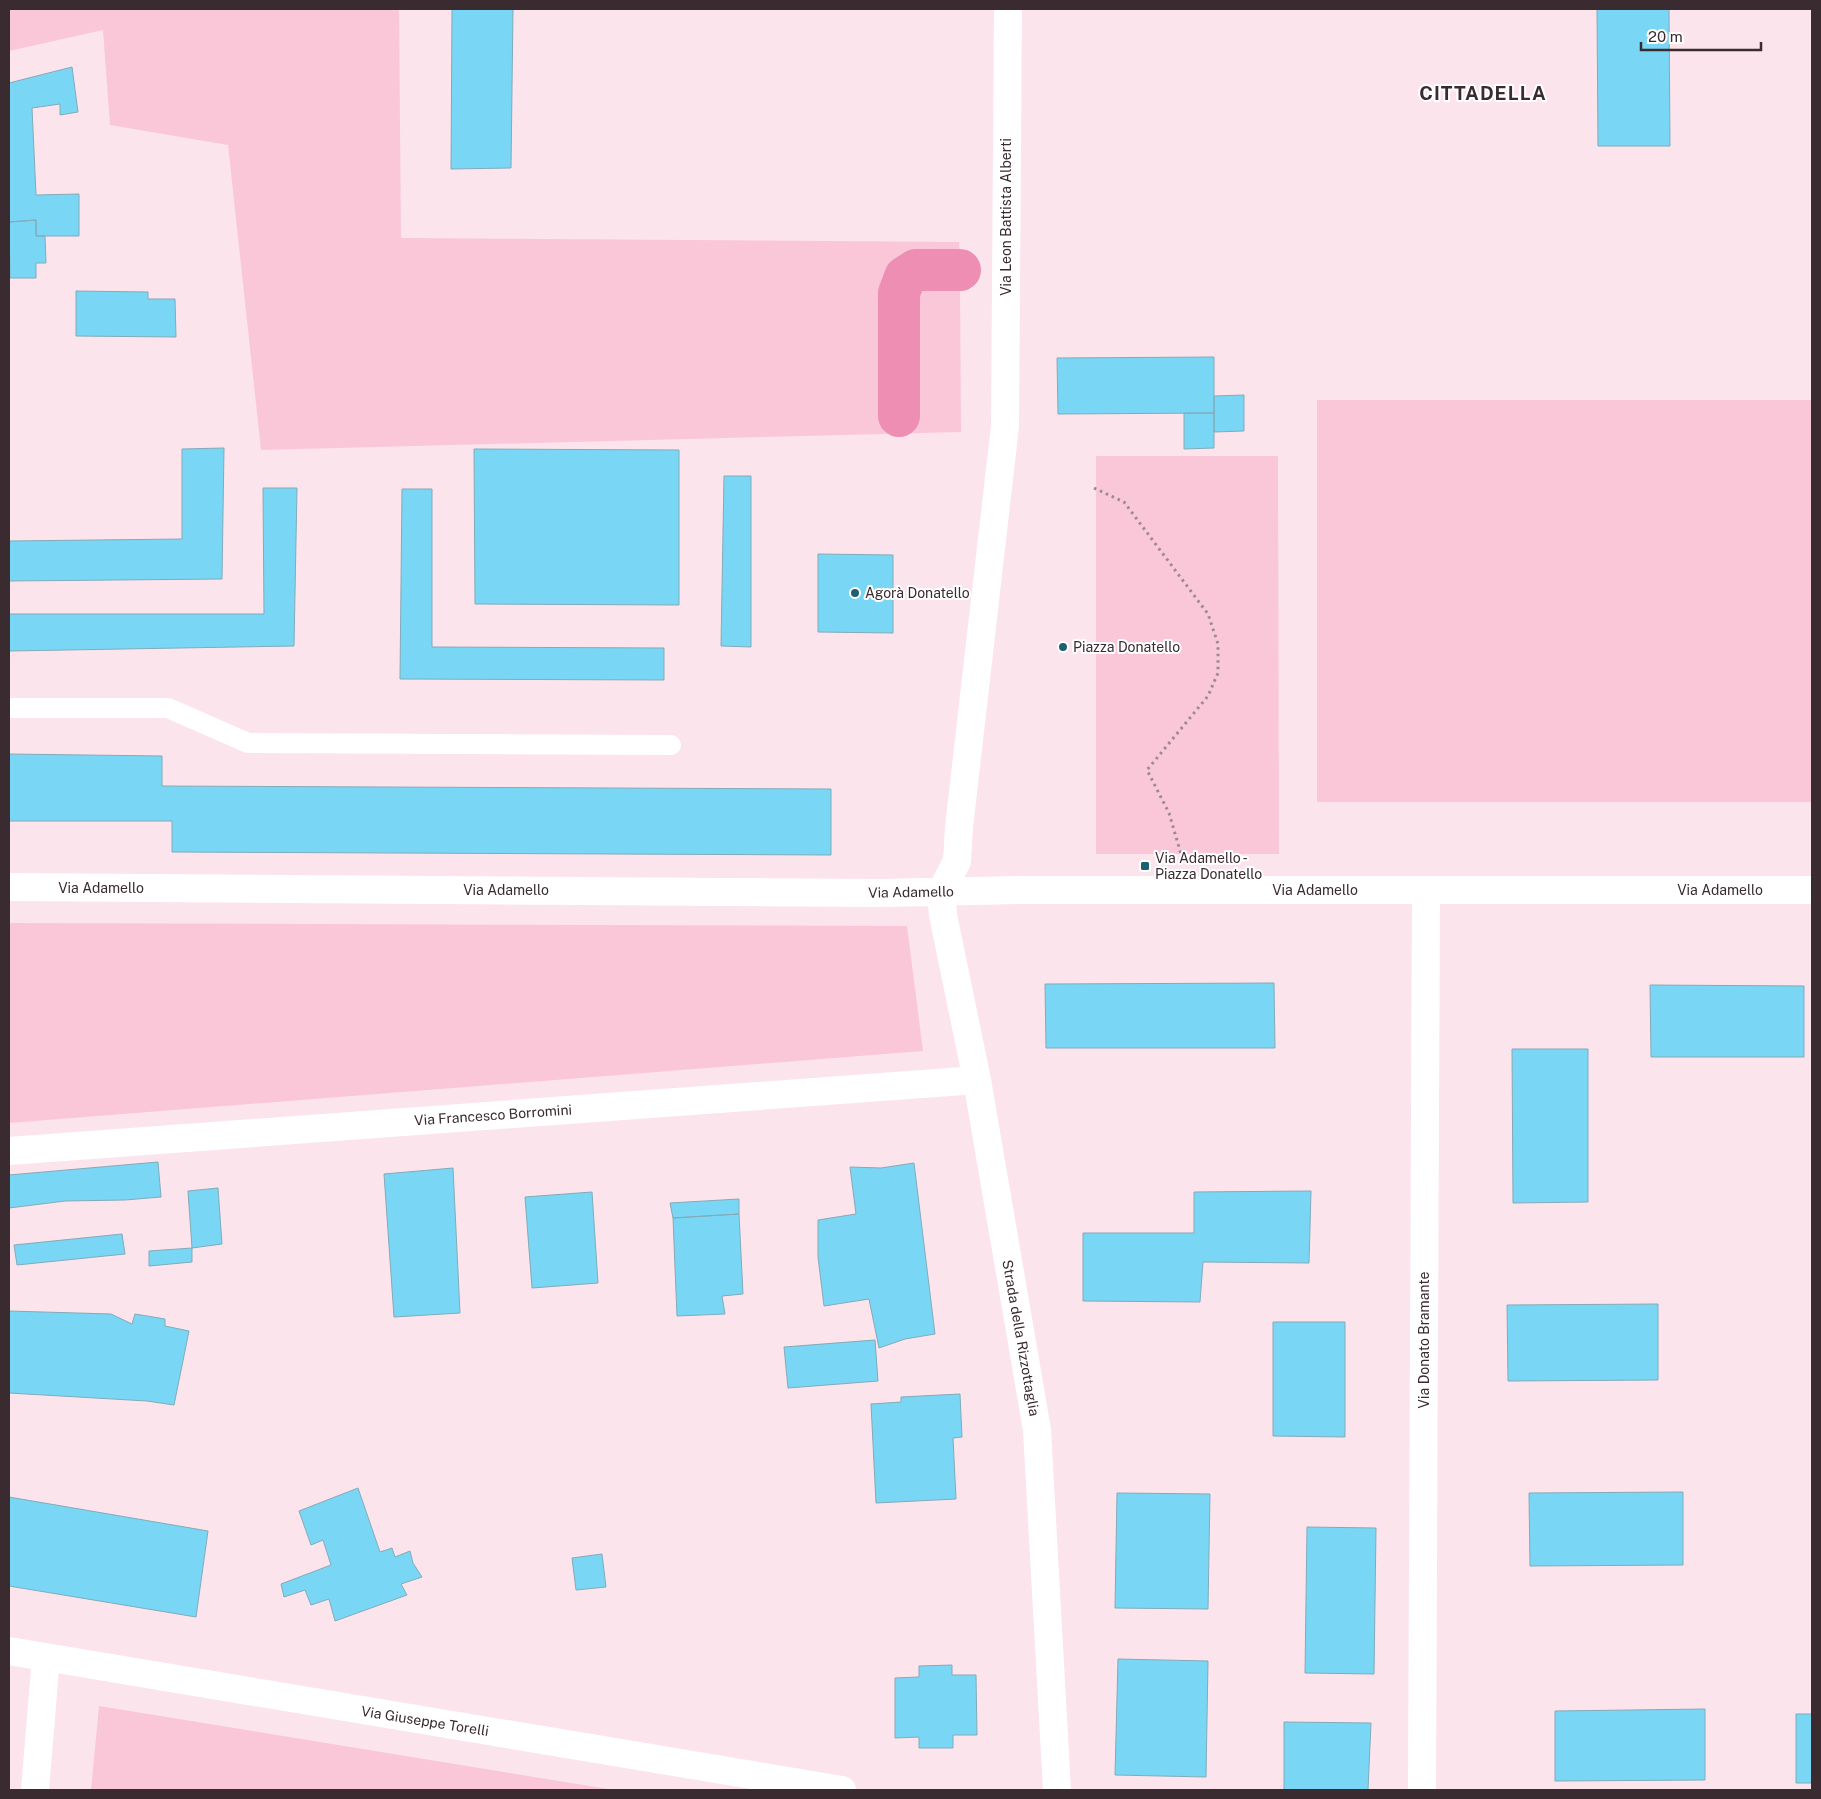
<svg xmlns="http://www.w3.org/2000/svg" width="1821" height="1799" font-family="'Public Sans',sans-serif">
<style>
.green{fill:#fac7d9}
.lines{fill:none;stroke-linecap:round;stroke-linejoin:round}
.canal{stroke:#ee8eb2;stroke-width:42}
.building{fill:#79d7f5;stroke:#82abb8}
.path{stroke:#9d8a90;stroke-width:3;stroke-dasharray:2.5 4;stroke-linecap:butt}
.lane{stroke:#fff;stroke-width:20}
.street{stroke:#fff;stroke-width:28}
.poi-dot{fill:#1d6073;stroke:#fff;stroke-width:2}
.labels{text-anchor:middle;stroke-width:4;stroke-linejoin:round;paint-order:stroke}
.street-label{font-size:14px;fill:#3a2b30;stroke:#fff}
.poi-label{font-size:14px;fill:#3a2b30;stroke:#fff;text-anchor:start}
.district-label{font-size:19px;font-weight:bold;letter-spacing:1px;fill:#3a2b30;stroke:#fff}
</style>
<rect width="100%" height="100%" fill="#fce4ec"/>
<path class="green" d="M9,9H399L401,238L959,242L960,257L910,256L891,266L883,286L882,376L915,375L912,291L923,285L960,283L961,432L261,450L228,145L110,125L103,30L9,51Z
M1317,400H1812V802H1317Z
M1096,456H1278L1279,854H1096Z
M9,923L907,926L923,1051L9,1123Z
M99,1706L614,1790H91Z"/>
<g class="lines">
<path class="canal" d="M899,416V293L905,277L916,270H960"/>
</g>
<path class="building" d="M452,9H513L511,168L451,169Z
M1597,9H1669L1670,146H1598Z
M72,67L78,112L60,115V104L32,108L36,195L79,194V236H36V220L9,222V83Z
M36,220V236H45L46,263H36V278H10L9,222Z
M76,291L148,292V299H175L176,337L76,336Z
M1214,357V413L1058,414L1057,358Z
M1244,395V431L1214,432V396Z
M1184,413H1214V448L1184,449Z
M224,448L222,579L9,581V541L182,539V449Z
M474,449L679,450V605L475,604Z
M724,476H751V647L721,646Z
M263,488H297L294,646L9,651V614H264Z
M402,489H432V647L664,648V680L400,679Z
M818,554L893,555V633L818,632Z
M9,754L162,756V786L831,789V855L172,852V821H9Z
M1274,983L1275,1048H1046L1045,984Z
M1650,985L1804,986V1057H1651Z
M1512,1049H1588V1202L1513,1203Z
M158,1162L161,1197L125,1200L65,1201L9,1208V1175Z
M914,1163L935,1334L905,1339L879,1348L869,1299L824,1306L818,1257V1220L856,1214L850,1167L881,1168Z
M453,1168L460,1313L394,1317L384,1174Z
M218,1188L222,1244L192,1248L188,1191Z
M1311,1191L1309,1263L1203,1262L1200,1302L1083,1301V1233H1194V1192Z
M592,1192L598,1283L532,1288L525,1197Z
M739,1199V1214L673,1218L670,1203Z
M739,1214L743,1294L722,1296L725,1314L677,1316L673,1218Z
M122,1234L125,1254L17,1265L14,1245Z
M192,1248V1262L149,1266V1251Z
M1658,1304V1380L1508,1381L1507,1305Z
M9,1311L111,1314L132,1324L135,1314L165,1319V1326L189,1331L174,1405L147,1401L9,1393Z
M1273,1322H1345V1437L1273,1436Z
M875,1340L878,1381L788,1388L784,1347Z
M960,1394L962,1437L953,1438L956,1499L876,1503L871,1404L901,1402V1397Z
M358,1488L380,1552L392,1548L395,1557L410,1551L413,1563L422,1577L401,1584L407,1595L335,1621L329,1599L311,1605L305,1590L284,1597L281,1584L331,1565L323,1540L311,1545L299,1511Z
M1683,1492V1565L1530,1566L1529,1493Z
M1117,1493L1210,1494L1208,1609L1115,1608Z
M9,1497L208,1531L196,1617L9,1586Z
M1307,1527L1376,1528L1374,1674L1305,1673Z
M602,1554L606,1587L576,1590L572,1558Z
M1118,1659L1208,1661L1206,1777L1115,1775Z
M952,1665V1675H976L977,1735H953V1748H919V1737L895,1738V1678L919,1677V1666Z
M1705,1709V1780L1555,1781V1711Z
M1796,1714H1812V1783H1796Z
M1284,1722L1371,1723L1368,1790H1284Z"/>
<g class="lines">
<path class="path" d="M1094,488L1124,502L1208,614L1218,644V673L1208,696L1147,770L1169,813L1181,854"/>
<path class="lane" d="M9,708H168L248,743L671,745"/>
<path class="street" d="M9,887L883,893L1022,890H1812
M941,892L943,915L977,1080L1037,1430L1057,1790
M941,892L957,861L959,827L1005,426L1008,9
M9,1151L977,1080
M9,1651L842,1790
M35,1790L46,1657
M1422,1790L1426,890"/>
</g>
<g class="poi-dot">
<circle cx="855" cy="593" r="5"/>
<circle cx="1063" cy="647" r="5"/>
<rect x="1140" y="861" width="10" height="10" rx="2.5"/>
</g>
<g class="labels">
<g class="street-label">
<text transform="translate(1006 217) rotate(-90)" y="5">Via Leon Battista Alberti</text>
<text x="101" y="893">Via Adamello</text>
<text x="506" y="895">Via Adamello</text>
<text x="1315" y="895">Via Adamello</text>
<text x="1720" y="895">Via Adamello</text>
<text transform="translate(911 892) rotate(-1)" y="5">Via Adamello</text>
<text transform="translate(493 1115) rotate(-4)" y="5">Via Francesco Borromini</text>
<text transform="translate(1021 1338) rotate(80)" y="5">Strada della Rizzottaglia</text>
<text transform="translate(1424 1340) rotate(-90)" y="5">Via Donato Bramante</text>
<text transform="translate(425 1721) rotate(9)" y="5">Via Giuseppe Torelli</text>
</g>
<g class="poi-label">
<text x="865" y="598">Agorà Donatello</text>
<text x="1073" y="652">Piazza Donatello</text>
<text x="1155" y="863">Via Adamello -<tspan x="1155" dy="16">Piazza Donatello</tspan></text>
</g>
<g class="district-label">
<text x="1483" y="100">CITTADELLA</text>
</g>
</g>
<rect width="1821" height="1799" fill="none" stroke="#3a2b30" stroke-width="20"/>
<path d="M1641 42v8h120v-8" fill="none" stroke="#3a2b30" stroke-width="2.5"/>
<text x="1648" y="42" font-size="15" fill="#3a2b30" stroke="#ffffff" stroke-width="4" paint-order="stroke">20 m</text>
</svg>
